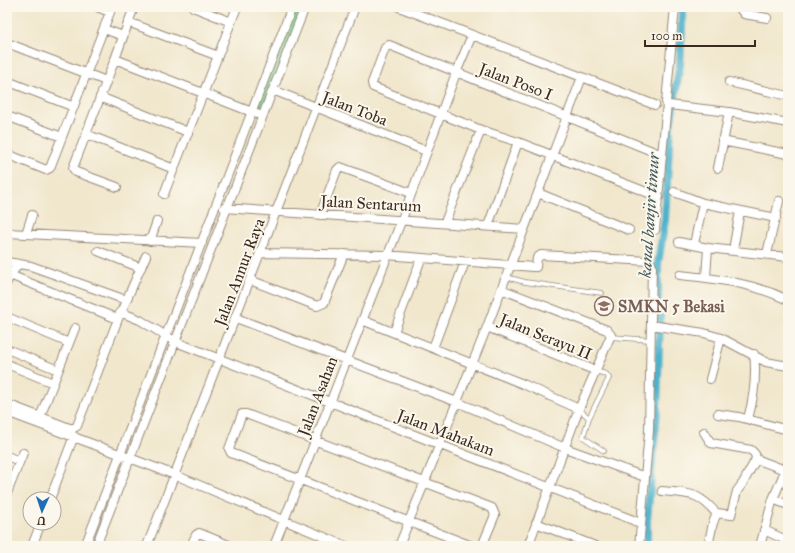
<svg xmlns="http://www.w3.org/2000/svg" width="795" height="553" font-family="'IM FELL Great Primer',serif">
<style>
.green{fill:#82d698;stroke:#5e805b}
.lines{fill:none;stroke-linecap:round;stroke-linejoin:round}
.canal{stroke:#4eb2cd;stroke-width:8}
.lane-casing{stroke:#968876;stroke-width:5.5}
.street-casing{stroke:#968876;stroke-width:10}
.lane{stroke:#fff;stroke-width:4}
.street{stroke:#fff;stroke-width:8}
.labels{text-anchor:middle;stroke-width:4;stroke-linejoin:round;paint-order:stroke}
.street-label{font-size:16px;fill:#3b2a1e;stroke:#fbf7ec}
.education-label{font-size:16px;font-weight:bold;fill:#785e54;stroke:#fbf7ec;text-anchor:start}
.water-label{font-size:17px;font-style:italic;fill:#425a5b;stroke:#fbf7ec}
</style>
<rect width="100%" height="100%" fill="#fbf7ec"/>
<filter id="ink" filterUnits="userSpaceOnUse"><feTurbulence type="fractalNoise" baseFrequency=".025" numOctaves="2"/><feDisplacementMap in="SourceGraphic" scale="8" xChannelSelector="R" yChannelSelector="G"/><feConvolveMatrix kernelMatrix="1 2 1 2 8 2 1 2 1" color-interpolation-filters="sRGB"/></filter>
<filter id="wash" filterUnits="userSpaceOnUse"><feTurbulence type="fractalNoise" baseFrequency=".012" numOctaves="4" result="noise"/><feDisplacementMap in="SourceGraphic" scale="16" xChannelSelector="R" yChannelSelector="G"/><feGaussianBlur stdDeviation="0.9" result="paint"/><feColorMatrix in="noise" values="0 0 0 0 0 0 0 0 0 0 0 0 0 0 0 0 0 1.4 0 .05"/><feComposite in="paint" operator="in"/></filter>
<g filter="url(#wash)">
<rect width="100%" height="100%" fill="#f1e7cd"/>
<path class="green" d="M292,7H305L263,116L252,112Z"/>
<g class="lines">
<path class="canal" d="M647,546V521L657,407L660,318L658,301V263L665,220L670,126L680,65L683,7"/>
</g>
</g>
<g filter="url(#ink)">
<g class="lines">
<defs>
<path id="lane" d="M506,277L525,282L602,293
M611,337L651,340
M595,371L606,374L609,378L589,418L583,437L604,451
M579,409L589,418"/>
<path id="street" d="M97,7L110,12
M134,7L115,59L257,114
M193,7L231,22
M399,7L655,105
M675,7L666,102L669,105L729,112L718,168
M739,7L744,14L767,18
M128,22L218,56
M104,29L123,36
M7,43L106,81
M115,59L73,168L76,172L117,187
M7,81L74,107
M729,82L788,96
M273,90L426,151
M100,97L188,132
M729,112L788,123
M7,116L62,137
M86,134L174,169
M722,141L788,154
M7,154L46,170L50,168L112,7
M662,155L667,104
M674,192L703,203L776,218
M538,193L629,230
M164,194L237,7
M224,208L524,229
M320,215L337,170L340,167L411,193
M445,222L481,130
M488,226L518,142
M655,230L662,155L389,45L385,48L372,83L373,87L481,130L518,142L659,197
M7,233L202,243
M26,234L32,215
M150,241L157,221
M679,242L708,248L706,277
M694,244L703,203
M708,248L788,257
M733,250L740,211
M98,251L141,268
M260,253L386,255L533,267H536L537,258L541,255L649,261L652,266L649,431L641,525
M767,254L779,201
M7,262L31,266L126,300
M10,275L118,319
M680,275C719,279 753,283 788,300
M250,280L317,306L324,303L344,254
M7,282L10,275L19,264
M501,289L607,330L611,335L579,409L528,546
M120,312L140,320L176,342L633,520L641,525L639,546
M7,317L69,343
M236,318L457,402L565,448L645,477
M362,320L523,384L579,409
M651,325L704,333L721,338L766,362L788,366
M487,327L594,370
M394,332L421,259
M433,348L465,262
M7,349L58,370
M7,364L53,383
M710,379L721,338
M7,404L72,429L77,426L118,319L146,256
M7,412L175,475L346,546
M718,414L739,417L788,430
M40,417L75,328
M748,419C754,397 757,377 754,354
M704,432L711,443L751,450L755,454L756,459L785,470
M7,456L19,461
M662,491C690,494 697,491 717,514
M7,493L23,453
M50,499L74,436
M773,499L788,505
M536,523L595,546
M764,530L788,541
M32,546L41,523
M85,546L292,7
M96,546L305,7
M147,546L355,7
M191,546L196,535L199,533L231,546
M274,546L402,219L456,73L472,35
M399,546L487,327L582,77
M472,546L231,453L229,449L242,414H246L492,508L495,515L482,546
M708,546L713,523L717,513L731,515L737,491L743,483L756,459
M760,546L773,499L788,464"/>
</defs>
<use href="#lane" class="lane-casing"/>
<use href="#street" class="street-casing"/>
<use href="#lane" class="lane"/>
<use href="#street" class="street"/>
</g>
</g>
<defs>
<symbol id="school-ring" viewBox="-11 -11 22 22"><circle r="9.5" fill="#fbf7ec" stroke="#8d6e63" stroke-width="1.5"/><path d="M0-5L7-2L0 1L-7-2ZM-4 1L0 2.5L4 1V4Q0 6-4 4Z" fill="#8d6e63"/></symbol>
</defs>
<g fill-rule="evenodd">
<use href="#school-ring" x="593" y="295" width="22" height="22"/>
</g>
<g class="labels">
<g class="street-label">
<text transform="translate(516 81) rotate(21)" y="6">Jalan Poso I</text>
<text transform="translate(355 108) rotate(21)" y="6">Jalan Toba</text>
<text transform="translate(371 203) rotate(3)" y="6">Jalan Sentarum</text>
<text transform="translate(239 272) rotate(-69)" y="6">Jalan Annur Raya</text>
<text transform="translate(546 336) rotate(22)" y="6">Jalan Serayu II</text>
<text transform="translate(317 396) rotate(-69)" y="6">Jalan Asahan</text>
<text transform="translate(446 432) rotate(21)" y="6">Jalan Mahakam</text>
</g>
<g class="education-label">
<text x="618" y="312">SMKN 5 Bekasi</text>
</g>
<g class="water-label">
<text transform="translate(649 215) rotate(-86)" y="6">kanal banjir timur</text>
</g>
</g>
<rect width="795" height="553" fill="none" stroke="#fbf7ec" stroke-width="24"/>
<g transform="translate(42 511) rotate(183)"><circle r="19" fill="#fbf7ec" stroke="#aea59a"/>
<path d="M0-3L7 15L0 10L-7 15Z" fill="#1f6fb2"/>
<text y="-6" font-size="11" font-weight="bold" text-anchor="middle" fill="#3b2a1e">U</text>
</g>
<path d="M645 40v6h110v-6" fill="none" stroke="#3b2a1e" stroke-width="2"/>
<text x="651" y="40" font-size="12" fill="#3b2a1e" stroke="#fbf7ec" stroke-width="3" paint-order="stroke">100 m</text>
</svg>
